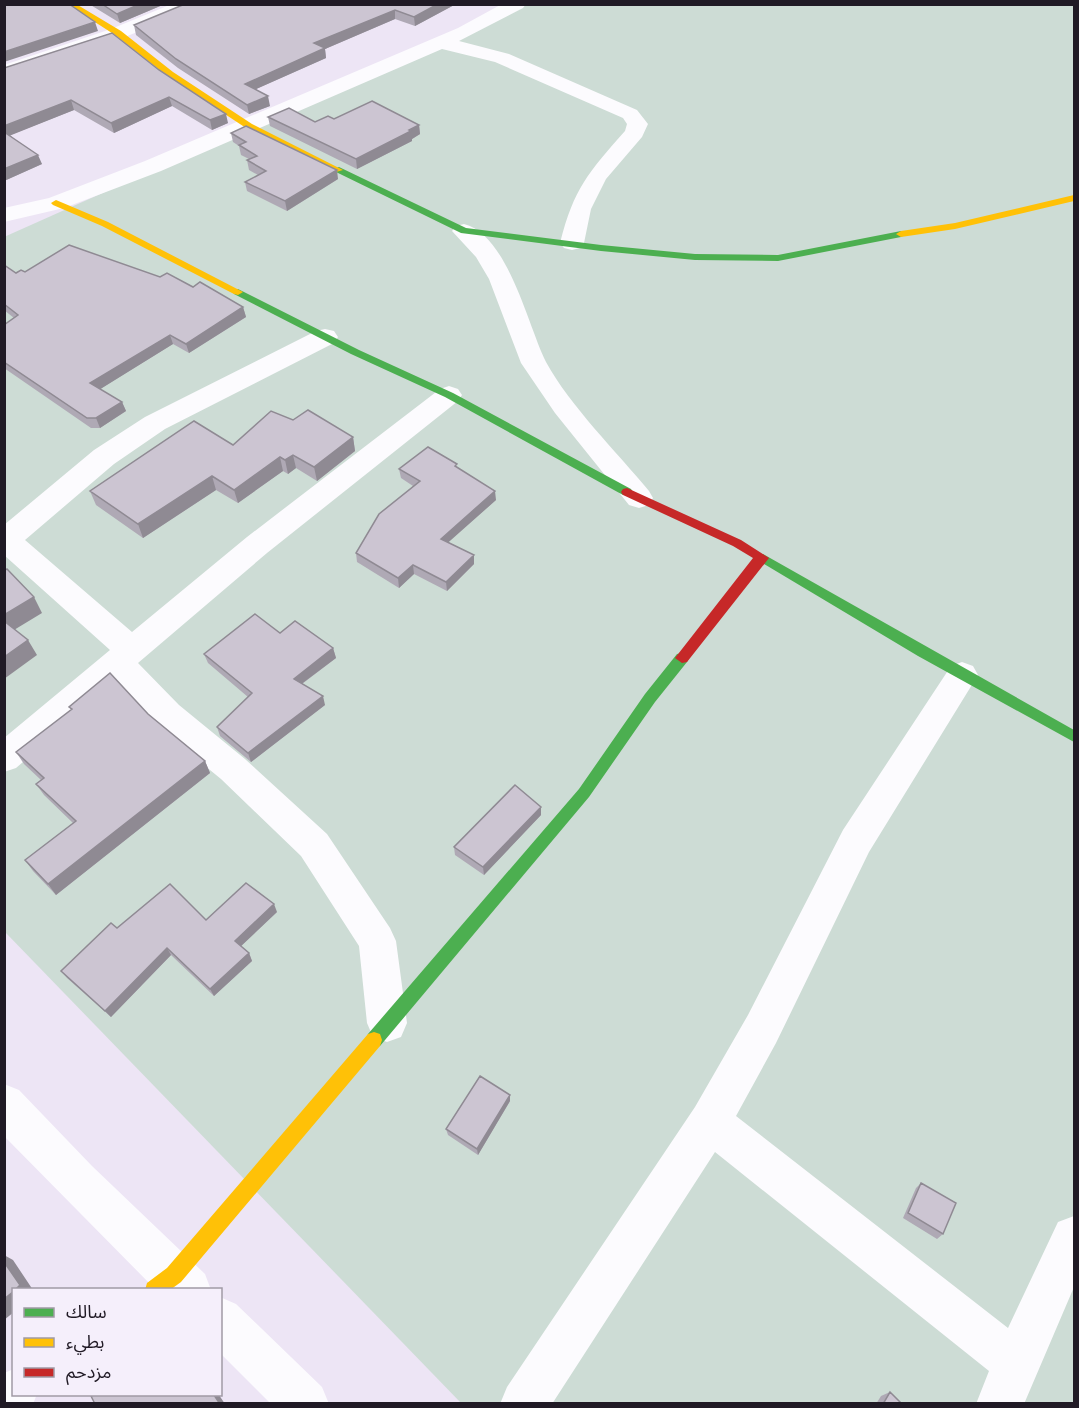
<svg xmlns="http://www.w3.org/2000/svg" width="1079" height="1408" font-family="Montserrat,'Noto Sans Arabic',sans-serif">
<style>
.green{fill:#cddcd5}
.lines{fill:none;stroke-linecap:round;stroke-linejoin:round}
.street{fill:#fcfbfe;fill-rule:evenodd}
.fast{fill:#4caf50;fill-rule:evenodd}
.slow{fill:#ffc107;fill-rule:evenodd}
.jam{fill:#c62828;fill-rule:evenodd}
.wall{fill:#afa9b5}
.shaded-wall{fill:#8f8a93}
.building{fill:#ccc5d2;stroke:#8f8a93;stroke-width:1.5}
</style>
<rect width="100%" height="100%" fill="#ede5f5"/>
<path class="green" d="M524,5H1074V1403H461L5,932L4,237Z"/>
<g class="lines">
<path class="street" d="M172,4H198L195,8L125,37L4,78V65L111,29Z
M502,4H526L523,8L459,41L509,54L637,110L648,124L642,137L606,179L591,209L584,243L580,248L572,250L564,248L560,243C574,188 588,173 625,131L627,124L623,118L495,62L442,49L161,171L64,208L4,222V208L49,198L145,161L458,28Z
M464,224C508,235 528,326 546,362C570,406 617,452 649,491L653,498L649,505L639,508L629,505L555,413L521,363L489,279L476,257L452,231L456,226Z
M325,329L334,331L338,337L334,343L165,429L114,464L25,540L132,632L247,537L440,389L449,386L458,389L462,395L458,401L267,553L138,663L179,705L245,759L327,834L390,928L396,941L407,1023L401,1037L387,1042L373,1037L367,1023L359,946L301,856L221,779L155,725L116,682L16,768L4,772V738L110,650L4,555V525L94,450L145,417L316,331Z
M962,662L973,666L978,675L869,852L776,1043L736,1116L1008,1328L1058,1222L1074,1216V1287L1024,1404H976L989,1371L715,1152L552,1404H500L507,1387L695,1107L748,1015L843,830L951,666Z
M4,1084L19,1090L92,1166L205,1274L211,1290H156L4,1136Z
M220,1297L236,1304L322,1387L329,1404H271L220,1353Z
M14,1369V1394H37L33,1404H4V1373Z"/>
<path class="fast" d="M339,167L466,228L601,245L695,254L778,255L901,231L906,234L901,237L778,261L695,260L601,251L461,233L336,172V168Z
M238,289L359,350L453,393L631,489L633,492L631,495H623L445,397L351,354L234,294L233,292Z
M763,554L1074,730V742L918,656L759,561L757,558L759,555Z
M682,653L687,654L689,658L687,662L655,702L589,797L380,1046L374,1048L368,1046L366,1040L368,1034L579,789L645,694L677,654Z"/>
<path class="slow" d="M67,4H76L121,31L173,72L252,124L343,170L336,172L246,128L167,76L115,35Z
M1074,195V201L955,229L901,237L896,234L901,231L955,223Z
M56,200L108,222L243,292L238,295L234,294L102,226L53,205L51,203Z
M374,1032L380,1034L382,1040L380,1046L181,1282L170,1290H145L147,1283L167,1268L368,1034Z"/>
<path class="jam" d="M627,488L741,540L769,558L687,662L682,663L675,658L753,558L733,546L623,495L621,492L623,489Z"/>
</g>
<path class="wall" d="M89,4H165L120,23Z
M456,4L415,26L395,19L325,49L326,58L256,89L270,106L249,114L178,68L136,35L134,25Z
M112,33L228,123L212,130L172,106L114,133L74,110L10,135L42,164L4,181V68Z
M268,117L315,122L334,119L419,125L420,134L412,139V141L357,169L270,126Z
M231,133L338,179L287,211L247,191L245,182L258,175L249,170L247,160L249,159L241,155L239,146L233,142Z
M4,265L16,273L160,277L193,287L243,307L246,317L189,353L173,344L100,389L122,402L126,411L100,428H91L4,368V325L14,318L4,310Z
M293,420L353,437L355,451L317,481L296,468L288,474L283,471L238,503L216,490L143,538L96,505L90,491L233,445Z
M458,468L496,500L448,542L474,555V564L447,591L414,574L399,588L357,562L356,553L413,486L401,478L399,469Z
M333,648L336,658L302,684L325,705L251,762L220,736L217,727L248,697L208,663L204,654Z
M69,707L148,714L205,761L210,773L56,895L33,871L25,860L73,823L44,795L36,784L41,780L24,764L16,752L71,710Z
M541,807V815L484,875L455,855L454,847Z
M277,912L241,946L249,953L252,961L214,996L171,955L111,1017L67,978L61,971L117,928Z
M510,1101L478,1155L448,1135L446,1129Z
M921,1183L943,1234L937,1239L903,1218L916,1188Z
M890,1392L902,1404H876L881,1396Z"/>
<path class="shaded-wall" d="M140,4H165L120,23L117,14Z
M438,4H456L415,26L414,17Z
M395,10V19L325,49L326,58L247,93L245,84L314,43Z
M95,22L98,31L4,62V52Z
M268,96L270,106L249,114L247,105Z
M169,97L172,106L114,133L111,123Z
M71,100L74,110L4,138V126Z
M226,114L228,123L212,130L210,120Z
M419,125L420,134L412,139V141L357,169L356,159Z
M38,155L42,164L4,181V169Z
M337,170L338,179L287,211L285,201Z
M243,307L246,317L189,353L186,344Z
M170,335L173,344L94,393L90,383Z
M122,402L126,411L100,428L96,418Z
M353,437L355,451L317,481L314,467Z
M293,455L296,468L288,474L285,460Z
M280,457L283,471L238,503L234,490Z
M212,476L216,490L143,538L138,524Z
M495,491L496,500L442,548L441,539Z
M474,555V564L447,591L446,582Z
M413,565L414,574L399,588L398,578Z
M34,597L42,613L9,633L4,625V615Z
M28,640L37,655L4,679V657Z
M333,648L336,658L296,688L294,679Z
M323,696L325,705L251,762L248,753Z
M205,761L210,773L56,895L48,884Z
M541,807V815L484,875L483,867Z
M274,904L277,912L239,948L235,941Z
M167,948L171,955L111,1017L105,1011Z
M249,953L252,961L214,996L210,989Z
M510,1095V1101L478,1155L477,1149Z
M4,1255L13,1260L33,1290H15L4,1262Z
M14,1291V1312L4,1320V1299Z
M214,1395H219L225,1404H220Z"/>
<path class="building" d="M4,4H69L95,22L4,52Z
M102,4H140L117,14Z
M185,4H438L414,17L395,10L314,43L325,48L245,84L268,96L247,105L176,59L134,25Z
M112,33L159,70L226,114L210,120L169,97L111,123L71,100L4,126V68Z
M372,101L419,125L409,130L411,131L356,159L268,117L289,108L315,122L328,116L334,119Z
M246,126L337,170L285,201L245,182L266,171L247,160L257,156L239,145L246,142L231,133Z
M4,132L38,155L4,169Z
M69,245L160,277L167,273L193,287L200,282L243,307L186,344L170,335L90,383L122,402L96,418H87L4,362V325L18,315L4,304V265L16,273L21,270L25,272Z
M308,410L353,437L314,467L293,455L285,460L280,457L234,490L212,476L138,524L90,491L194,421L233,445L271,411L293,420Z
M428,447L457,464L455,466L495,491L441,539L474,555L446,582L413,565L398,578L356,553L379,514L420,481L399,469Z
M7,569L34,597L4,615V571Z
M255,614L280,633L295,621L333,648L294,679L323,696L248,753L217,727L252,693L204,654Z
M4,621L28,640L4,657Z
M110,673L148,714L205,761L48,884L25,860L76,821L36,784L44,778L16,752L72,709L69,707Z
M515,785L541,807L483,867L454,847Z
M246,883L274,904L235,941L249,953L210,989L167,948L105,1011L61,971L111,923L117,928L170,884L206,920Z
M480,1076L510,1095L477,1149L446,1129Z
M921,1183L956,1203L943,1234L908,1213Z
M4,1262L20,1285L15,1290H14V1291L4,1299Z
M890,1392L902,1404H883Z
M94,1395H214L220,1404H95L91,1396Z"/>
<rect width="1079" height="1408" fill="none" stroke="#201a25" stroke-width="12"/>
<rect x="12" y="1288" width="210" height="108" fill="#f5effb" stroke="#a09aa5" stroke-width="1.5"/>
<rect x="24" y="1308" width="30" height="9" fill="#4caf50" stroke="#a09aa5" stroke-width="1.5"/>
<text x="66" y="1318" font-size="18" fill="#201a25">سالك</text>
<rect x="24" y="1338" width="30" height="9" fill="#ffc107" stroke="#a09aa5" stroke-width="1.5"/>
<text x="66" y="1348" font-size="18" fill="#201a25">بطيء</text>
<rect x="24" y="1368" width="30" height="9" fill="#c62828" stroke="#a09aa5" stroke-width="1.5"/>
<text x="66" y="1378" font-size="18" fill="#201a25">مزدحم</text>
</svg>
